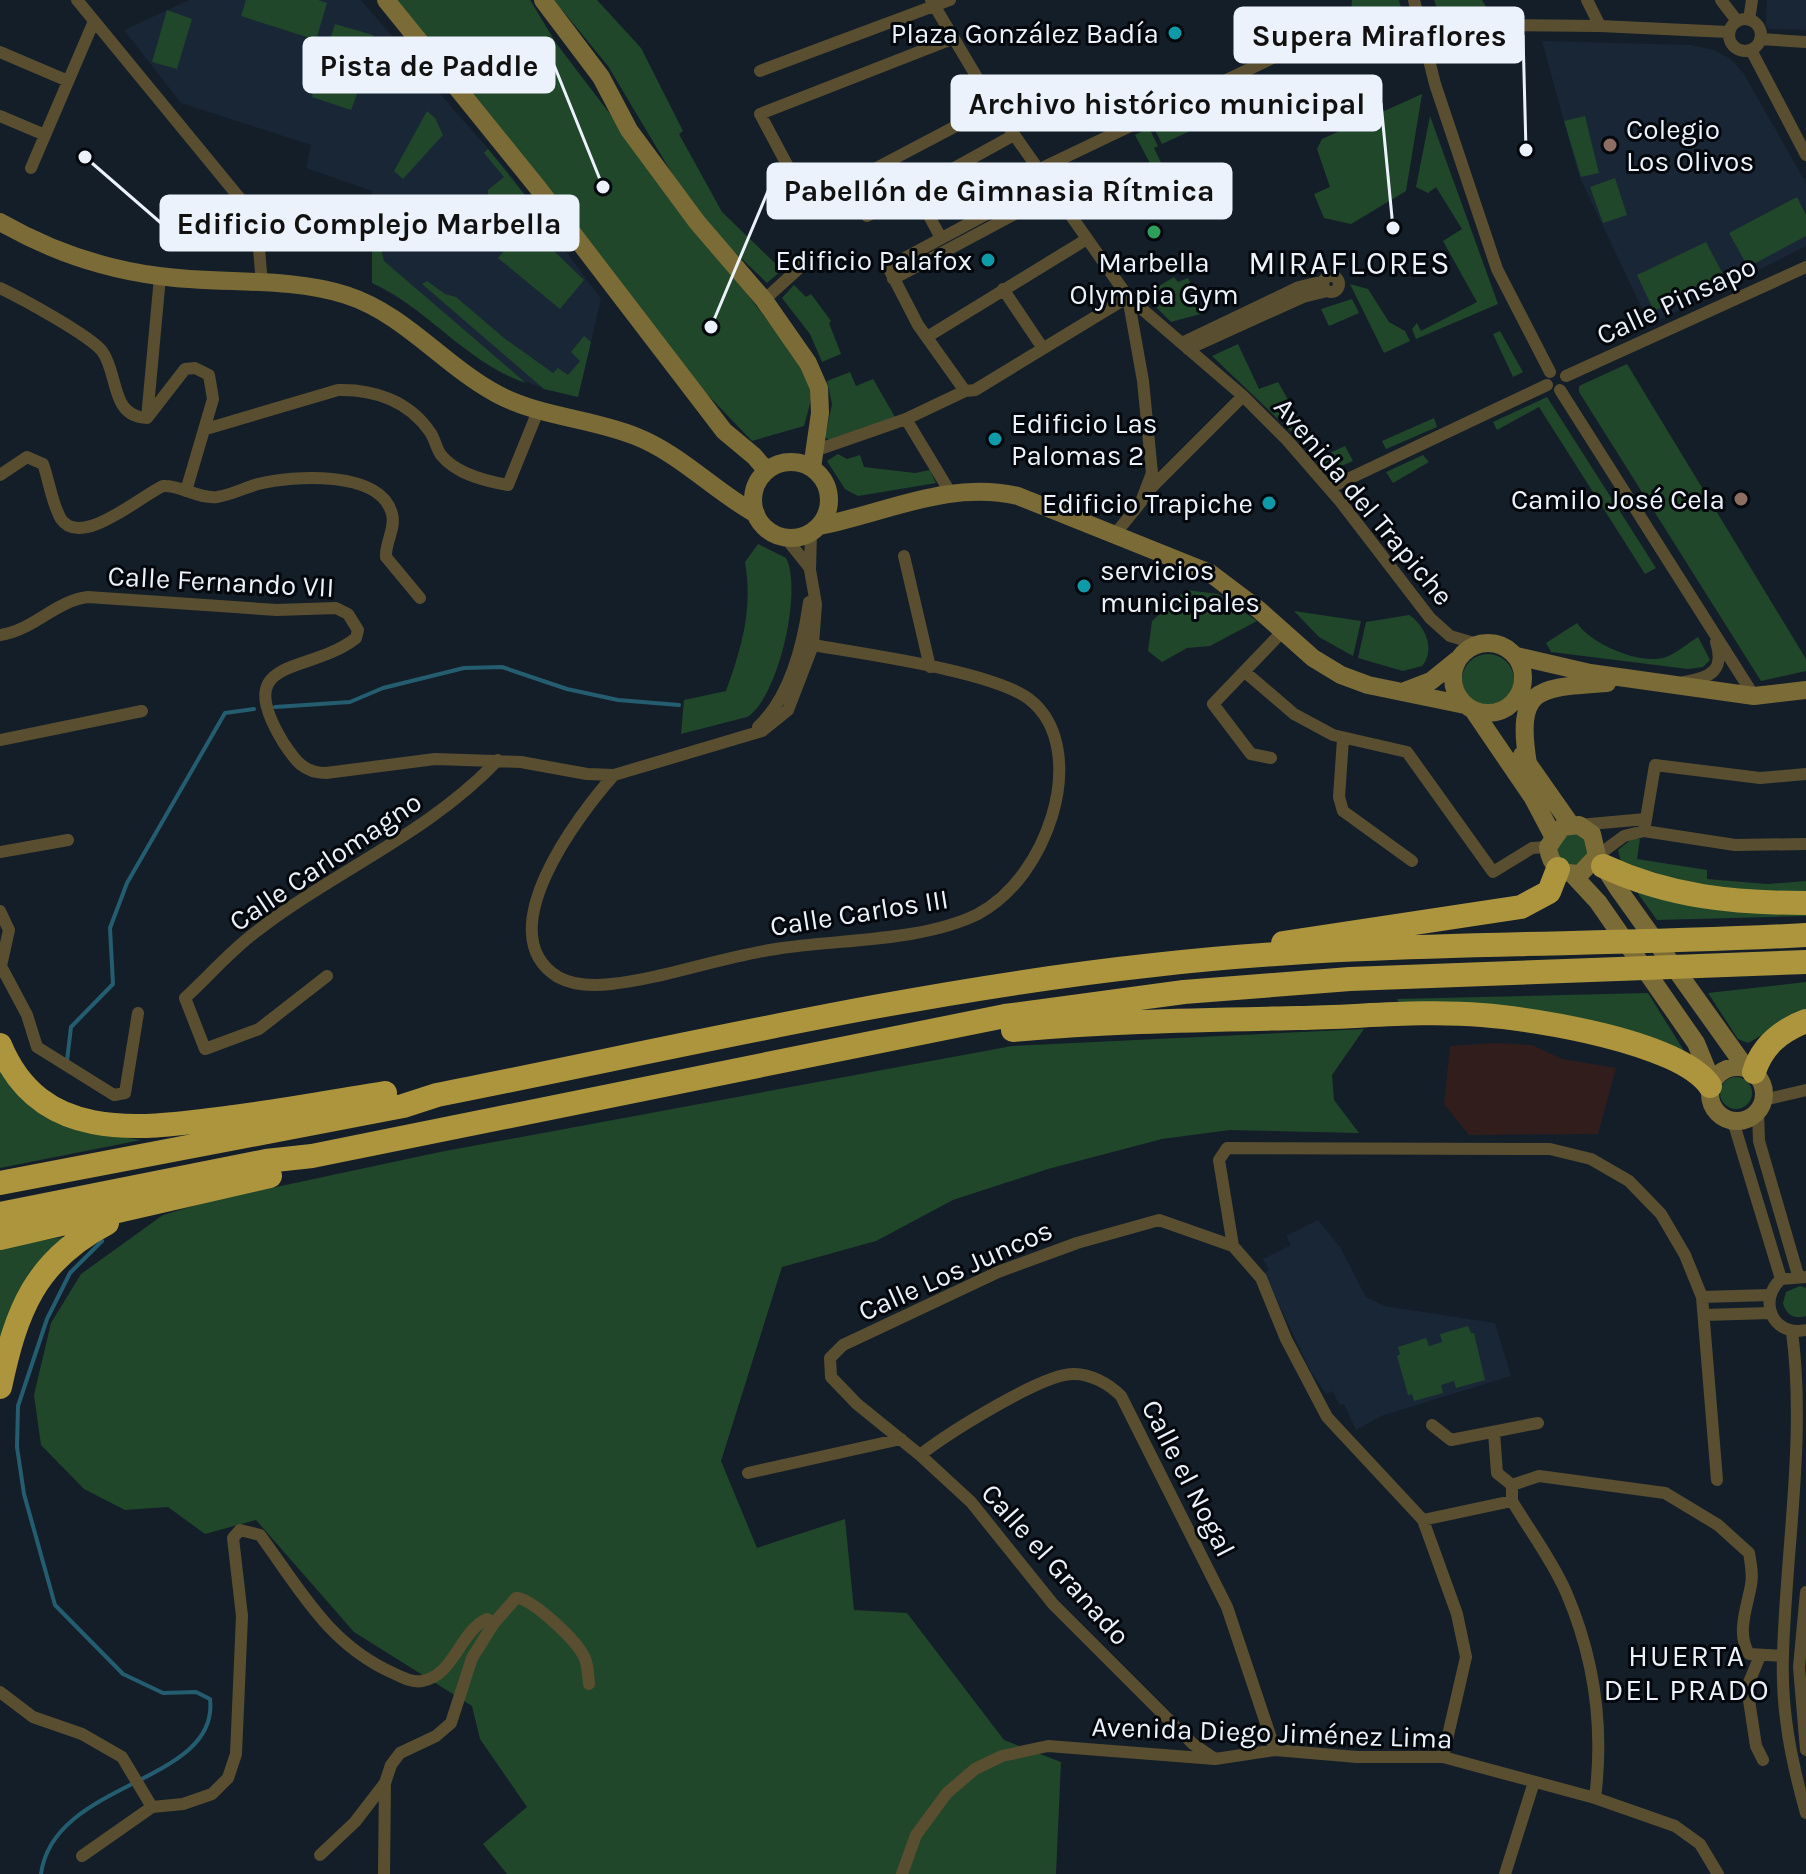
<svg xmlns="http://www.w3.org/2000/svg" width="1806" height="1874" font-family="Karla,sans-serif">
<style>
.industrial{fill:#311e1c}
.built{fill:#182636}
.green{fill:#20472a}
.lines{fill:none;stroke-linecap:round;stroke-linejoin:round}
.stream{stroke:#245d6f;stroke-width:4}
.street{stroke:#594f30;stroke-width:12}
.secondary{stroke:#7b6b37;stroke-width:18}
.highway{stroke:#ad953e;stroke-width:24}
.culture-dot{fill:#0f9aa8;stroke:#04080c;stroke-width:3}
.education-dot{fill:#8d6e63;stroke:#04080c;stroke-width:3}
.leisure-dot{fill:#2e9e5b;stroke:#04080c;stroke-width:3}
.labels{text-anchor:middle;stroke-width:6;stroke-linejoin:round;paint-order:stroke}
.poi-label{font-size:28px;fill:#ecf2fb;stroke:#04080c;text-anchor:end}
.street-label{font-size:28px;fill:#ecf2fb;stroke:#04080c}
.neighbourhood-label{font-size:30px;letter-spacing:2px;fill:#ecf2fb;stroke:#04080c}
.quarter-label{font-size:32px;letter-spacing:2px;fill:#ecf2fb;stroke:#04080c}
.leader{fill:none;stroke:#ecf2fb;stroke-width:3}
.callout-dot{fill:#ecf2fb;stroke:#04080c;stroke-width:3}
.callout{fill:#ecf2fb;stroke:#ecf2fb;stroke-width:3}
.callout-label{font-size:30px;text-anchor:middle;font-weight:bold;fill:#111}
</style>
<rect width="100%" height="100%" fill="#141e29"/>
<path class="industrial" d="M1496,1043L1532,1045L1562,1059L1616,1068L1598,1134L1469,1135L1444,1104L1450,1046Z"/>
<path class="built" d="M189,0H361L422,71L421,76L428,80L505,168L601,299L578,397L544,389L499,371L411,305L372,283V191L306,168L311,145L181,103L124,30Z
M1767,0H1806V30L1769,29L1766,25Z
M1542,41L1691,45L1714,50L1731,59L1744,74L1806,183V246L1650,325L1579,176Z
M1318,1220L1340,1247L1366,1297L1384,1306L1495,1323L1511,1376L1381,1416L1356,1430L1344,1404L1339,1405L1333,1391L1326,1394L1311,1372L1264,1273L1269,1270L1263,1259L1291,1245L1286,1236Z"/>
<path class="green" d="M246,0H318L327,3L316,40L241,16Z
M395,0H530L556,43L795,357L814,389L804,426L752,441L705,392Z
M554,0H597L641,48L683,131L679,134L722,212L782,270L767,283L718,236L676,180L608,66Z
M1352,0H1399L1401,8L1351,12Z
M1434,0H1482L1489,12L1438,11Z
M167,10L192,19L177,69L152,62Z
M335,24L373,35L366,58L370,60L351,110L312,97L324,45L328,46Z
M1160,76L1172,77L1160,100L1117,121L1119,105L1147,106L1149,79L1160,80Z
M1422,94L1406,191L1351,224L1324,218L1314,194L1330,187L1317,149L1322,139Z
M1192,107L1201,126L1162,144L1153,126Z
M427,111L435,118L443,135L403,179L394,171Z
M1430,116L1498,304L1416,339L1412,329L1417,323L1421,331L1477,302L1443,241L1462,229L1436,187L1428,193L1416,187Z
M1585,116L1599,173L1581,177L1564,121Z
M1149,128L1158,146L1154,148L1177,196L1169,199L1135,135Z
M488,149L529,200L496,237L467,210L488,197V190L504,177L484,153Z
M1615,178L1627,215L1603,223L1590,187Z
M1797,197L1806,215V236L1748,267L1729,233Z
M531,219L554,239L546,249L551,248L584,280L560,309L498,258Z
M372,237L379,240L384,261L526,383C466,363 428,308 372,283Z
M1706,242L1725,278L1654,311L1637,275Z
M1174,277L1178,282L1188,278L1204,313L1171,322L1144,295Z
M427,281L445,294L456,297L504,338L553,373L558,368L568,375L580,361L571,352L584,336L591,342L578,397L544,389L422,284Z
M1350,284L1368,289L1389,322L1405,331L1410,341L1384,353Z
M794,285L806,297L811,294L831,321L829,323L841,354L822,362L810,334L782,298Z
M1352,299L1359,313L1329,326L1321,309Z
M1500,331L1523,372L1513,377L1493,334Z
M1238,344L1259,389L1278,382L1309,437L1302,442L1212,356Z
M1627,364L1806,659V671L1761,681L1579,392V386Z
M850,372L856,386L873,379L895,417L829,440L825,437L832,404L827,381Z
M1547,397L1656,568L1645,574L1539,407L1497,430L1493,422Z
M1434,418L1437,427L1386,449L1382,441Z
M1345,446L1353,461L1329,471L1319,458Z
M838,454L847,459L860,455L864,467L915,473L930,470L936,483L858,496L845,489L827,461Z
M1423,455L1429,462L1393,483L1386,472Z
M758,544L786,558C803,590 778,699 747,717L681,734L684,700L726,691C742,646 753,610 745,562Z
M1186,590L1218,594L1257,621L1210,646L1187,648L1162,662L1148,651L1152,621Z
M1294,611L1361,621L1353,656L1319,637Z
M1409,615C1425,625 1436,650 1422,666L1403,671L1358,658L1366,622Z
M1577,623C1591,644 1641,666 1666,657C1677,653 1688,643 1698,637L1710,660L1703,667L1688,669L1551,652L1546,643Z
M1462 680a26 26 0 1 1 52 0a26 26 0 1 1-52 0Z
M1556 849a16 16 0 1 1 32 0a16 16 0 1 1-32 0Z
M1633,838L1640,839L1637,859L1707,870V879L1767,884L1806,881V894H1722L1621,862L1618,850Z
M1634,888L1806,911V916L1657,920Z
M1806,982V1010L1748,1043L1738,1039L1708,993Z
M1648,993L1686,1054L1400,1005L1397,999Z
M1364,1029L1332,1075L1334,1100L1359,1133L1230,1130L1162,1139L1048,1169L953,1200L876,1241L782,1267L721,1461L757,1548L845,1519L854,1610L907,1613L1004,1740L1061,1762L1056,1874H507L483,1844L527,1807L480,1739L472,1706L354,1632L256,1520L205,1534L168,1507L125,1510L84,1489L41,1445L34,1395L51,1323L81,1274L163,1215L210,1201L440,1152L1012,1046Z
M0,1064L77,1130L141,1140L0,1168Z
M1720 1093a16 16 0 1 1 32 0a16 16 0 1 1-32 0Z
M68,1236L0,1367V1248Z
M1800,1286L1806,1288V1316C1795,1320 1786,1315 1783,1303L1786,1292Z
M1468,1326L1471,1333H1474L1485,1380L1456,1388L1454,1381L1441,1385L1443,1393L1414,1401L1412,1394L1408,1395L1397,1356L1400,1354L1398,1347L1426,1338L1429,1346L1442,1342L1440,1334Z"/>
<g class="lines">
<path class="stream" d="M275,707L350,702L383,688L464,668L502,667L567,689L618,700L679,705
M67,1061L71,1027L113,984L110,928L127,883L225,713L254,709
M41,1874C53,1780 220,1784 210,1699L196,1692L163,1693L123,1674L55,1605L24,1494L17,1447L18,1406L47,1319L70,1273L102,1241"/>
<path class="street" d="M77,0L247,207L258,237L262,284
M931,0L994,106L1128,297L1243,396L1287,440L1340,501L1430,618L1450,636L1477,644
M1414,0L1435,84L1497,269L1550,372
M1587,0L1600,26
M1721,0L1737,21
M1729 35a16 16 0 1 1 32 0a16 16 0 1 1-32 0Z
M1749,20L1752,0
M952,39L760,114L808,204L994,106
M1760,39L1806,42
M1751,50L1806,155
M0,52L68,81
M760,71L950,0
M0,116L45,135
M31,168L94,21
M1038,170L1283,53L1334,31L1362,24L1600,26L1728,32
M915,190L941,238
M867,216L1014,135
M1323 284a8 8 0 1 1 16 0a8 8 0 1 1-16 0Z
M893,279L1054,193
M0,288C21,298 89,335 102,351C119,374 110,417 147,418L185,369L195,368L209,375L213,399L186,491
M1003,289L1042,347
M764,300L808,260
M927,337L1087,239
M1182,343L1299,287L1324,281
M1188,349L1303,297L1327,291
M1566,376L1806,267
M1560,390L1754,696
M965,391L918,325L888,267L1046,182
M147,418L160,277
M906,419L950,492
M206,429L338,390C374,389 409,401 430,432C435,439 436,448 441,455C456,474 485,481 508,485L538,411
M814,451L906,419L965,391L975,390L1128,297
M0,475L27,457L43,464C49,480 52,504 61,519C81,549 142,495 163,486C182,485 197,499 217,497C231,495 244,488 258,484C293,475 381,470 392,514C396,529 385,542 386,557L420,598
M1329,488L1547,385
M1150,489L1243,396
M1116,533L1141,502L1152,473L1143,381L1128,297
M785,537L809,567
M904,556L930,667
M0,635C34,630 55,601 88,597L277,610L336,608L348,614L358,630L356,638C308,676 230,654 283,742C295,760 303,773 326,773L435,759L521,762L587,774L614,775L762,731L788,710L813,645L816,604L810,570L811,532
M1245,672L1294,714L1333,735L1407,752L1493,872L1532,848L1548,847
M1684,682C1711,678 1725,670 1716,642
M758,727C790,697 803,645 809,602
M1343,739L1339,797L1343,811L1412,861
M0,740L142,711
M1271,758L1251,754L1213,704L1283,631
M614,775C579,814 487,934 558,977C574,986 593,986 611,984C666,978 721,957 776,949C837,939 922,942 978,914C1015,894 1040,855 1052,816C1064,777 1064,726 1029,699C992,671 863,654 813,645
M1579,825L1646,819
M1644,831L1655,765L1760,778L1806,774
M0,852L68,840
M1597,856L1624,836L1644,831L1735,845L1806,844
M0,911L9,930L1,966L27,1015L37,1047L114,1095L125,1093L138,1013
M327,976L259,1029L205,1049L185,998C209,976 231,950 257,931C336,870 429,833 498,760
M1764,1100L1806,1090
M1758,1111L1759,1141L1798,1275
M1733,1121L1781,1279
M1233,1246L1219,1160L1227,1148L1550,1149L1591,1159L1629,1181L1661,1214L1685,1255L1702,1297L1717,1480
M1806,1277L1781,1279C1757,1301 1773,1337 1806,1330
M1702,1297L1769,1295
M1704,1315L1770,1313
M1792,1332C1806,1437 1786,1548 1783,1655C1781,1710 1791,1760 1806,1813
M1432,1425L1451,1440L1538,1423
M1494,1432L1497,1473L1512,1485
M920,1455C947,1434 1040,1375 1072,1374C1090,1373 1109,1384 1121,1396L1227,1607L1275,1750
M748,1473L901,1439
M1423,1520L1512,1501
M1806,1592L1799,1667L1806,1750
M1760,1656L1747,1687L1756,1746L1763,1760
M0,1692L33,1717L82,1734L122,1757L152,1807L82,1856
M1215,1759L1193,1744L1053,1604L971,1502L920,1455L857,1404L831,1377L830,1358L843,1345L998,1272L1077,1243L1159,1220L1233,1246L1261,1278L1286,1339L1327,1417L1423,1520L1457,1614L1466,1657L1443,1757
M1595,1798C1604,1728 1594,1657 1566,1592C1552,1560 1530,1531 1512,1501V1485L1539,1476L1665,1493L1718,1525L1749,1553C1751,1564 1753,1575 1751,1585C1747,1608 1736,1633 1749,1654L1783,1656
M152,1807L183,1804L212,1794L228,1778L236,1754L242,1616L233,1538L240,1530L260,1535C300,1589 328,1644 393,1673C401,1677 413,1683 422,1681C454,1676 460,1631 487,1619L494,1623
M320,1855L355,1822L385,1783L391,1765L400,1753L436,1736L451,1723L472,1658L494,1623L516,1598C532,1598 574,1639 582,1653C588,1661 588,1674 589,1684
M384,1874L385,1783
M902,1874L916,1835L947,1793L975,1769L1002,1756L1048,1746L1215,1759L1275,1750L1357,1757H1443L1595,1798L1675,1826L1700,1844L1718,1874
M1505,1874L1534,1782"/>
<path class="secondary" d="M386,0L538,188L724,431L754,456L766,470
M543,0L601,77L629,130L697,222L764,300L808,363L819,388L820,413L812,468
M0,222C49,250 104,269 159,276C221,285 286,276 346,295C405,314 443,365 497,394C540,417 590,418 635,436C681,454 714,491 756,514
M753 500a38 38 0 1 1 76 0a38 38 0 1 1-76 0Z
M819,526C886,513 948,480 1018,496L1210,573L1259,610L1313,658L1341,675L1368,685L1465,705
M1453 678a35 35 0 1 1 70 0a35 35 0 1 1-70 0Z
M1516,656L1590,673L1754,696L1806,690
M1405,691L1431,681L1457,660
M1473,710L1533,798L1553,836
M1522,755L1571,825
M1528,764C1515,685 1539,688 1607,683
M1597,856L1581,873C1562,876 1550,866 1548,847L1562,827L1579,825L1592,834L1597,856L1619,890L1746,1068
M1573,875L1598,902L1696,1043L1712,1082
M1710 1094a27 27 0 1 1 54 0a27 27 0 1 1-54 0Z"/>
<path class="highway" d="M1603,866C1670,897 1734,903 1806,903
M1283,943L1521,907L1549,892L1558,869
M1013,1030C1108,1021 1203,1020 1299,1018C1360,1017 1422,1010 1482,1015C1535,1019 1680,1042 1710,1086
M0,1045C42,1147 146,1128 234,1117C285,1110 335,1101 385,1093
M1754,1072C1762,1046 1780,1031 1806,1021
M0,1183L403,1106L437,1095C675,1048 913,991 1154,965C1370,940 1589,947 1806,935
M0,1214L266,1161L312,1156L1005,1016L1184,992L1350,979L1806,962
M0,1238L270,1176
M0,1387C16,1312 34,1261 107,1223"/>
</g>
<g class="culture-dot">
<circle cx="1175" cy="33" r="8"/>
<circle cx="988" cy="260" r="8"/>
<circle cx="995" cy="439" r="8"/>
<circle cx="1269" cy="503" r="8"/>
<circle cx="1084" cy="586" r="8"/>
</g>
<g class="education-dot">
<circle cx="1610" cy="145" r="8"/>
<circle cx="1741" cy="499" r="8"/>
</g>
<circle class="leisure-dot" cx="1154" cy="232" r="8"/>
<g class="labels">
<g class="poi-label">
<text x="1159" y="43">Plaza González Badía</text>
<text x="1626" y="139" text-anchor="start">Colegio<tspan x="1626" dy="32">Los Olivos</tspan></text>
<text x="972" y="270">Edificio Palafox</text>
<text x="1154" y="272" text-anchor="middle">Marbella<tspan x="1154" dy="32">Olympia Gym</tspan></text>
<text x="1011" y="433" text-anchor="start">Edificio Las<tspan x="1011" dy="32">Palomas 2</tspan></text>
<text x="1725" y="509">Camilo José Cela</text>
<text x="1253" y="513">Edificio Trapiche</text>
<text x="1100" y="580" text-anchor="start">servicios<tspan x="1100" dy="32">municipales</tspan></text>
</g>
<g class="street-label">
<text transform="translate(1676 300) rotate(-25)" y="10">Calle Pinsapo</text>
<text transform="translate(1364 501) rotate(50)" y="10">Avenida del Trapiche</text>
<text transform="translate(221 581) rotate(3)" y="10">Calle Fernando VII</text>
<text transform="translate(325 861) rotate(-34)" y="10">Calle Carlomagno</text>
<text transform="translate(859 912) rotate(-9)" y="10">Calle Carlos III</text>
<text transform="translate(955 1270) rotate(-24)" y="10">Calle Los Juncos</text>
<text transform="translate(1189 1478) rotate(63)" y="10">Calle el Nogal</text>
<text transform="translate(1056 1564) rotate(48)" y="10">Calle el Granado</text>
<text transform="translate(1272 1732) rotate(2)" y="10">Avenida Diego Jiménez Lima</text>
</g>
<g class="neighbourhood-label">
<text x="1687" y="1666">HUERTA<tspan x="1687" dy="34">DEL PRADO</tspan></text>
</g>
<g class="quarter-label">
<text x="1350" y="274">MIRAFLORES</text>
</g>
</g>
<path class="leader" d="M1526 150L1523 35M603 187L554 65M1393 228L1381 103M711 327L768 191M85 157L161 223"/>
<g class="callout-dot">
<circle cx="1526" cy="150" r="8"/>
<circle cx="603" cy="187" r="8"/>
<circle cx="1393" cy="228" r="8"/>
<circle cx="711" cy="327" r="8"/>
<circle cx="85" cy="157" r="8"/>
</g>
<g class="callout">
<rect x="1235" y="8" width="288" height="54" rx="8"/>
<rect x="304" y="38" width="250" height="54" rx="8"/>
<rect x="952" y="76" width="429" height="54" rx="8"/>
<rect x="768" y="164" width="463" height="54" rx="8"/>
<rect x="161" y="196" width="417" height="54" rx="8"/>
</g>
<g class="callout-label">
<text x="1379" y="46">Supera Miraflores</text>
<text x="429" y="76">Pista de Paddle</text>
<text x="1167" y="114">Archivo histórico municipal</text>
<text x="999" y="201">Pabellón de Gimnasia Rítmica</text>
<text x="369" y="234">Edificio Complejo Marbella</text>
</g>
</svg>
